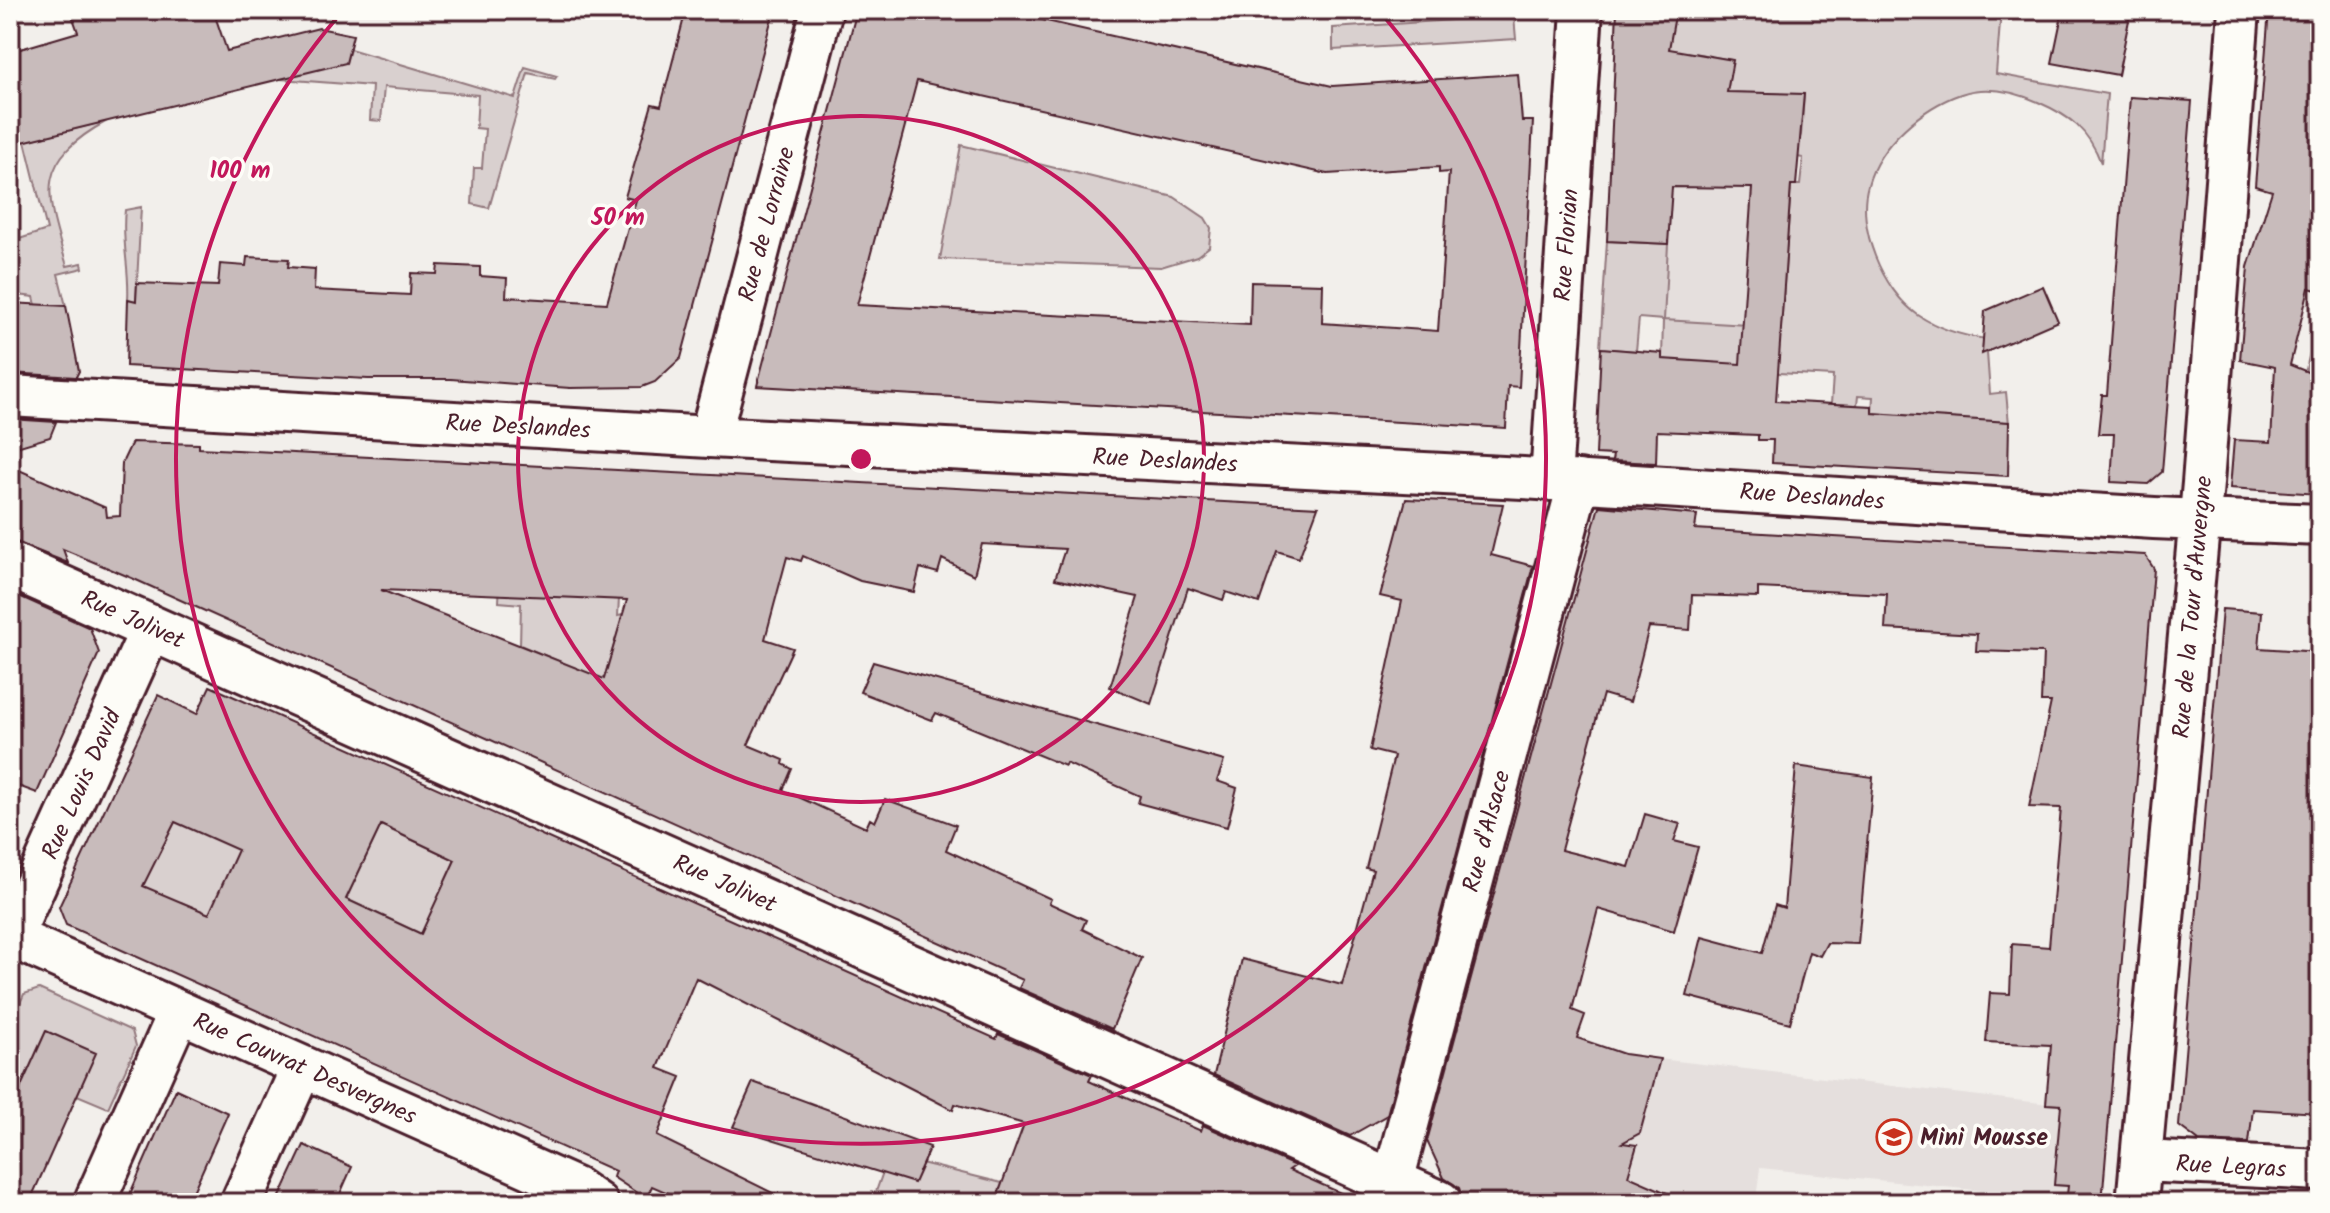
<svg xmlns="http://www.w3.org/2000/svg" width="2330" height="1213" font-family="Kalam,sans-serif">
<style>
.built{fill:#e5dfdd}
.green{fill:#d9d0cf;stroke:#92787d;stroke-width:2}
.building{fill:#c8bbbb;stroke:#4a1f2b;stroke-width:2;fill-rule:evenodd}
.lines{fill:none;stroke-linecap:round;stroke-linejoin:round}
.minor-casing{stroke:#4a1f2b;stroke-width:46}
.tertiary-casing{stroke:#4a1f2b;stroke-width:50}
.minor{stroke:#fdfcf7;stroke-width:40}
.tertiary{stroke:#fdfcf7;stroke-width:44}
.ring{fill:none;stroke:#c2185b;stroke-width:4}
.labels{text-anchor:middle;stroke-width:7;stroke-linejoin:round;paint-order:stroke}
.street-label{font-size:24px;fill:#4a1f2b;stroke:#fdfcf7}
.poi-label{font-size:24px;font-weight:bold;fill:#4a1f2b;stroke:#fdfcf7;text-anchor:start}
.centre{fill:#c2185b;stroke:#fdfcf7;stroke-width:4}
.ring-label{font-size:24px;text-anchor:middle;font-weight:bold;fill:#c2185b;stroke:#fdfcf7;stroke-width:7;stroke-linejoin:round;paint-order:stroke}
</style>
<rect width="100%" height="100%" fill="#f2efeb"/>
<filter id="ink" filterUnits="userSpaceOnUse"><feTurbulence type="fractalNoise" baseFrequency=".0125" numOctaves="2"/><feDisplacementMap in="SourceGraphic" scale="16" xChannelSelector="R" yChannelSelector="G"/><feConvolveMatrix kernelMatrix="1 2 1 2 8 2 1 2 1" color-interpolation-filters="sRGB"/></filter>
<g filter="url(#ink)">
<path class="built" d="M1694,53L1733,60L1726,99L1766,93L1804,94L1791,185L1781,327L1664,320L1667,266L1607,241L1609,185L1684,187V132Z
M1624,1055L2110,1111L2102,1203L1760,1168L1756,1199L1764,1203H1689L1591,1159Z"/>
<path class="green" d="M1676,10H2001L1996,74L2107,94L2101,163C2089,130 2070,116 2038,102C2015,92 1987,85 1961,94C1923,107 1879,144 1868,185C1856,226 1882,290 1918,315C1937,328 1963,336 1986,339L1990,394L2006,392L2009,424L1872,413L1873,397L1858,396L1857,405L1831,404L1833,376L1741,371L1662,359L1663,320L1639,318L1636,351L1600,348L1607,241L1668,244L1664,320L1781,327L1791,185H1800L1803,158L1792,156L1801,135L1804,95L1766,93L1726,99L1732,60L1694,53L1653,95Z
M1514,16L1516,39L1333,50V28Z
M350,49L515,98L525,67L557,76L555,79L528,73L489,208L472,204L474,168H482L485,129L476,128L478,95L384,87L381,121L370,120L372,86L280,79L327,58L346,63Z
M107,121C32,162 46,195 67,266L82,263L83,268L58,274L66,306L36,305L34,297L10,294V242L47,230L25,141Z
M961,145L1174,197L1205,218L1211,228L1209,247L1197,256L1161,267L940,259Z
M141,207L136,301L128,299C130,269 121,241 125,210Z
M2320,312V377L2305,373Z
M502,541L622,544L618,616L623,615L599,695L568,665L520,645L521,604L499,602Z
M275,784L209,914L181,902L134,901L175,822Z
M381,825L455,860L444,884L456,950L346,899Z
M39,989L132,1031L136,1046L108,1108L77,1095L95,1053L46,1031L13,1104L10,1103V1026L24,994Z
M889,1155L1002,1183L995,1203H872Z"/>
<path class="building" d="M94,10H213L227,51L319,28L353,35L346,63L10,145V52L78,32L73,18Z
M686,10H774L681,358L655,382L642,387L570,388L451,379H368L126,366L128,299L136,301L137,283L218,286L220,264L246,266L247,257L289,259L288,267L315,269L314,290L410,295L411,273L437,274L438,265L480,267V276L507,278L506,297L607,303L636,200L625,197L652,104L661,106Z
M857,10H998L1332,86L1518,74L1522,121H1533L1519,387L1508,386L1506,428L757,386ZM917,81L1327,174L1439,167V173L1449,172L1438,331L1322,323L1323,284L1251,282L1250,325L857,305Z
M1617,10H1676L1669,49L1733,60L1727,92L1804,94L1796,185H1791L1776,401L1872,406V413L2009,422L2008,476L1772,463L1773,440H1758V435L1657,431L1656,463L1612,461L1613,455L1596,454L1601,348L1662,353V359L1740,364L1752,188L1672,187L1668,244L1607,241Z
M2063,10H2131L2118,75L2052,63Z
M2269,10H2320V291L2309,288L2290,365L2320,377V494L2230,488L2234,440L2271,442L2275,367L2240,360L2248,267L2272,191L2255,186Z
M2130,97L2192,101L2162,472L2148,484L2111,482L2114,434H2098L2102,395H2107Z
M2043,286L2058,321L1982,354L1985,311Z
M10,303L66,306L79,371L76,377L10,373Z
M10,419L56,422L50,437L10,449Z
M132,442L199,444V448L1318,507L1299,558L1277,551L1259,603L1226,592L1223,600L1188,588L1151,704L1110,687L1138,597L1055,579L1065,549L982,544L974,575L942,559L938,573L920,568L914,592L860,581L803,556L801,561L787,557L765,639L793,648L748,745L784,760L783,764L792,769L783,790L866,828L870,819L875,822L885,799L956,825L946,850L1051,899L1049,903L1086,920L1082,929L1142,958L1112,1029L1019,988L1023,980L134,579L63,549L68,563L10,540V466L106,508L107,517L120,516L122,463ZM381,590L627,600L604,679Z
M1406,499L1503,504L1491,555L1533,566L1387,1115L1350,1136L1214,1075L1242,959L1342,985L1373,870L1366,868L1394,756L1370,750L1402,601L1380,596Z
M1599,506L1697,515L1695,529L2145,555L2154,569L2102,1203H2066L2068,1186L2054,1185L2061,1105L2046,1104L2051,1045L1986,1042L1990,993L2010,994L2012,944L2049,947L2061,808L2029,807L2051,702H2041L2043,653L1976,651L1977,634L1885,629L1887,594L1758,588V597L1692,595L1690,630L1649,627L1630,702L1603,694L1561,850L1629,867L1645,814L1680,824L1674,841L1698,847L1674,931L1598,909L1572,1010L1585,1015L1577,1038L1624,1054L1660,1059L1640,1133L1622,1143L1637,1145L1628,1176L1690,1203H1464L1459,1188L1444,1178L1427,1141Z
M10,592L90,628L99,653L37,793L10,783Z
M2222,609L2262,612L2259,648L2320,652V1113L2253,1109L2249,1143L2199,1141L2179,1126Z
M873,662L1224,761L1217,781L1237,788L1227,827L1138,803L1140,796L1066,763L1065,766L936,713L932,720L860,692Z
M210,686L996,1039L998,1034L1092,1075L1089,1081L1126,1098L1201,1131L1203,1125L1295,1166L1289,1170L1363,1203H995L1024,1124L955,1104L953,1110L696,978L658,1068L681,1077L657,1136L793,1203H691L652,1186L646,1199L613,1177L615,1171L66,925L59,907L158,695L197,714ZM175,822L238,850L209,914L143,886ZM381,825L455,860L421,934L346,899Z
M1796,766L1873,777L1858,944L1827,943L1820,956L1809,952L1790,1023L1687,996L1702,937L1762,953L1775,905L1784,908Z
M46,1031L96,1053L29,1203H10V1111Z
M753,1082L930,1147L914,1183L733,1127Z
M176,1089L228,1113L188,1203H126Z
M304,1145L352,1167L336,1203H277Z"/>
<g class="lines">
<defs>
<path id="minor" d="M10,396L710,437L1523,478L2154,518L2320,525
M710,437L822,10
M1551,480L1582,10
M10,936L575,1188L597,1203
M10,941L152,627
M2142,1161L2320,1170
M1393,1181L1579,481
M94,1203L179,1012
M241,1203L302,1067
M2137,1203L2203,483L2239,10"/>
<path id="tertiary" d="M10,565L1439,1203"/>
</defs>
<use href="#minor" class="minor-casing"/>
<use href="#tertiary" class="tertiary-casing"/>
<use href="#minor" class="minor"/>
<use href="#tertiary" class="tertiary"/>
</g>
</g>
<g class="ring">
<circle cx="861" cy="459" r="343"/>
<path d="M1382 14A685 685 0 1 1 340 14"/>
</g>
<defs>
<symbol id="school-ring" viewBox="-11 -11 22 22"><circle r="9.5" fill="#fdfcf7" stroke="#c8321e" stroke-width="1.5"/><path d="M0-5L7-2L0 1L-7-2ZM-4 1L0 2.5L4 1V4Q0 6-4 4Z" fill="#c8321e"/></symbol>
</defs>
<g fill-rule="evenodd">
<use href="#school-ring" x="1874" y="1117" width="40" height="40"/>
</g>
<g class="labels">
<g class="street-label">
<text transform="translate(766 224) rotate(-75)" y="8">Rue de Lorraine</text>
<text transform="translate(1566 245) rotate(-86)" y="8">Rue Florian</text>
<text transform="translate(518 426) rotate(3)" y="8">Rue Deslandes</text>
<text transform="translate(1165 460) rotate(3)" y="8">Rue Deslandes</text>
<text transform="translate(1812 496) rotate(4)" y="8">Rue Deslandes</text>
<text transform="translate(2192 607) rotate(-85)" y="8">Rue de la Tour d'Auvergne</text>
<text transform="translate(133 619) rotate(24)" y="8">Rue Jolivet</text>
<text transform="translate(81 784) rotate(-66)" y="8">Rue Louis David</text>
<text transform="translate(1486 831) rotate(-75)" y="8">Rue d'Alsace</text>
<text transform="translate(725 883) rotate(24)" y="8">Rue Jolivet</text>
<text transform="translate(305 1068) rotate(24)" y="8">Rue Couvrat Desvergnes</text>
<text transform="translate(2231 1166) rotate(3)" y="8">Rue Legras</text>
</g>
<g class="poi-label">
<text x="1920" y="1145">Mini Mousse</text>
</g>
</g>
<circle cx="861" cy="459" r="12" class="centre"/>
<g class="ring-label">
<text x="240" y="178">100 m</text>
<text x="618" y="225">50 m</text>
</g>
<rect width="2330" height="1213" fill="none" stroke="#fdfcf7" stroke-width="40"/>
<rect x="20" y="20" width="2290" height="1173" fill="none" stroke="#4a1f2b" stroke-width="3" filter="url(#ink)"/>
</svg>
